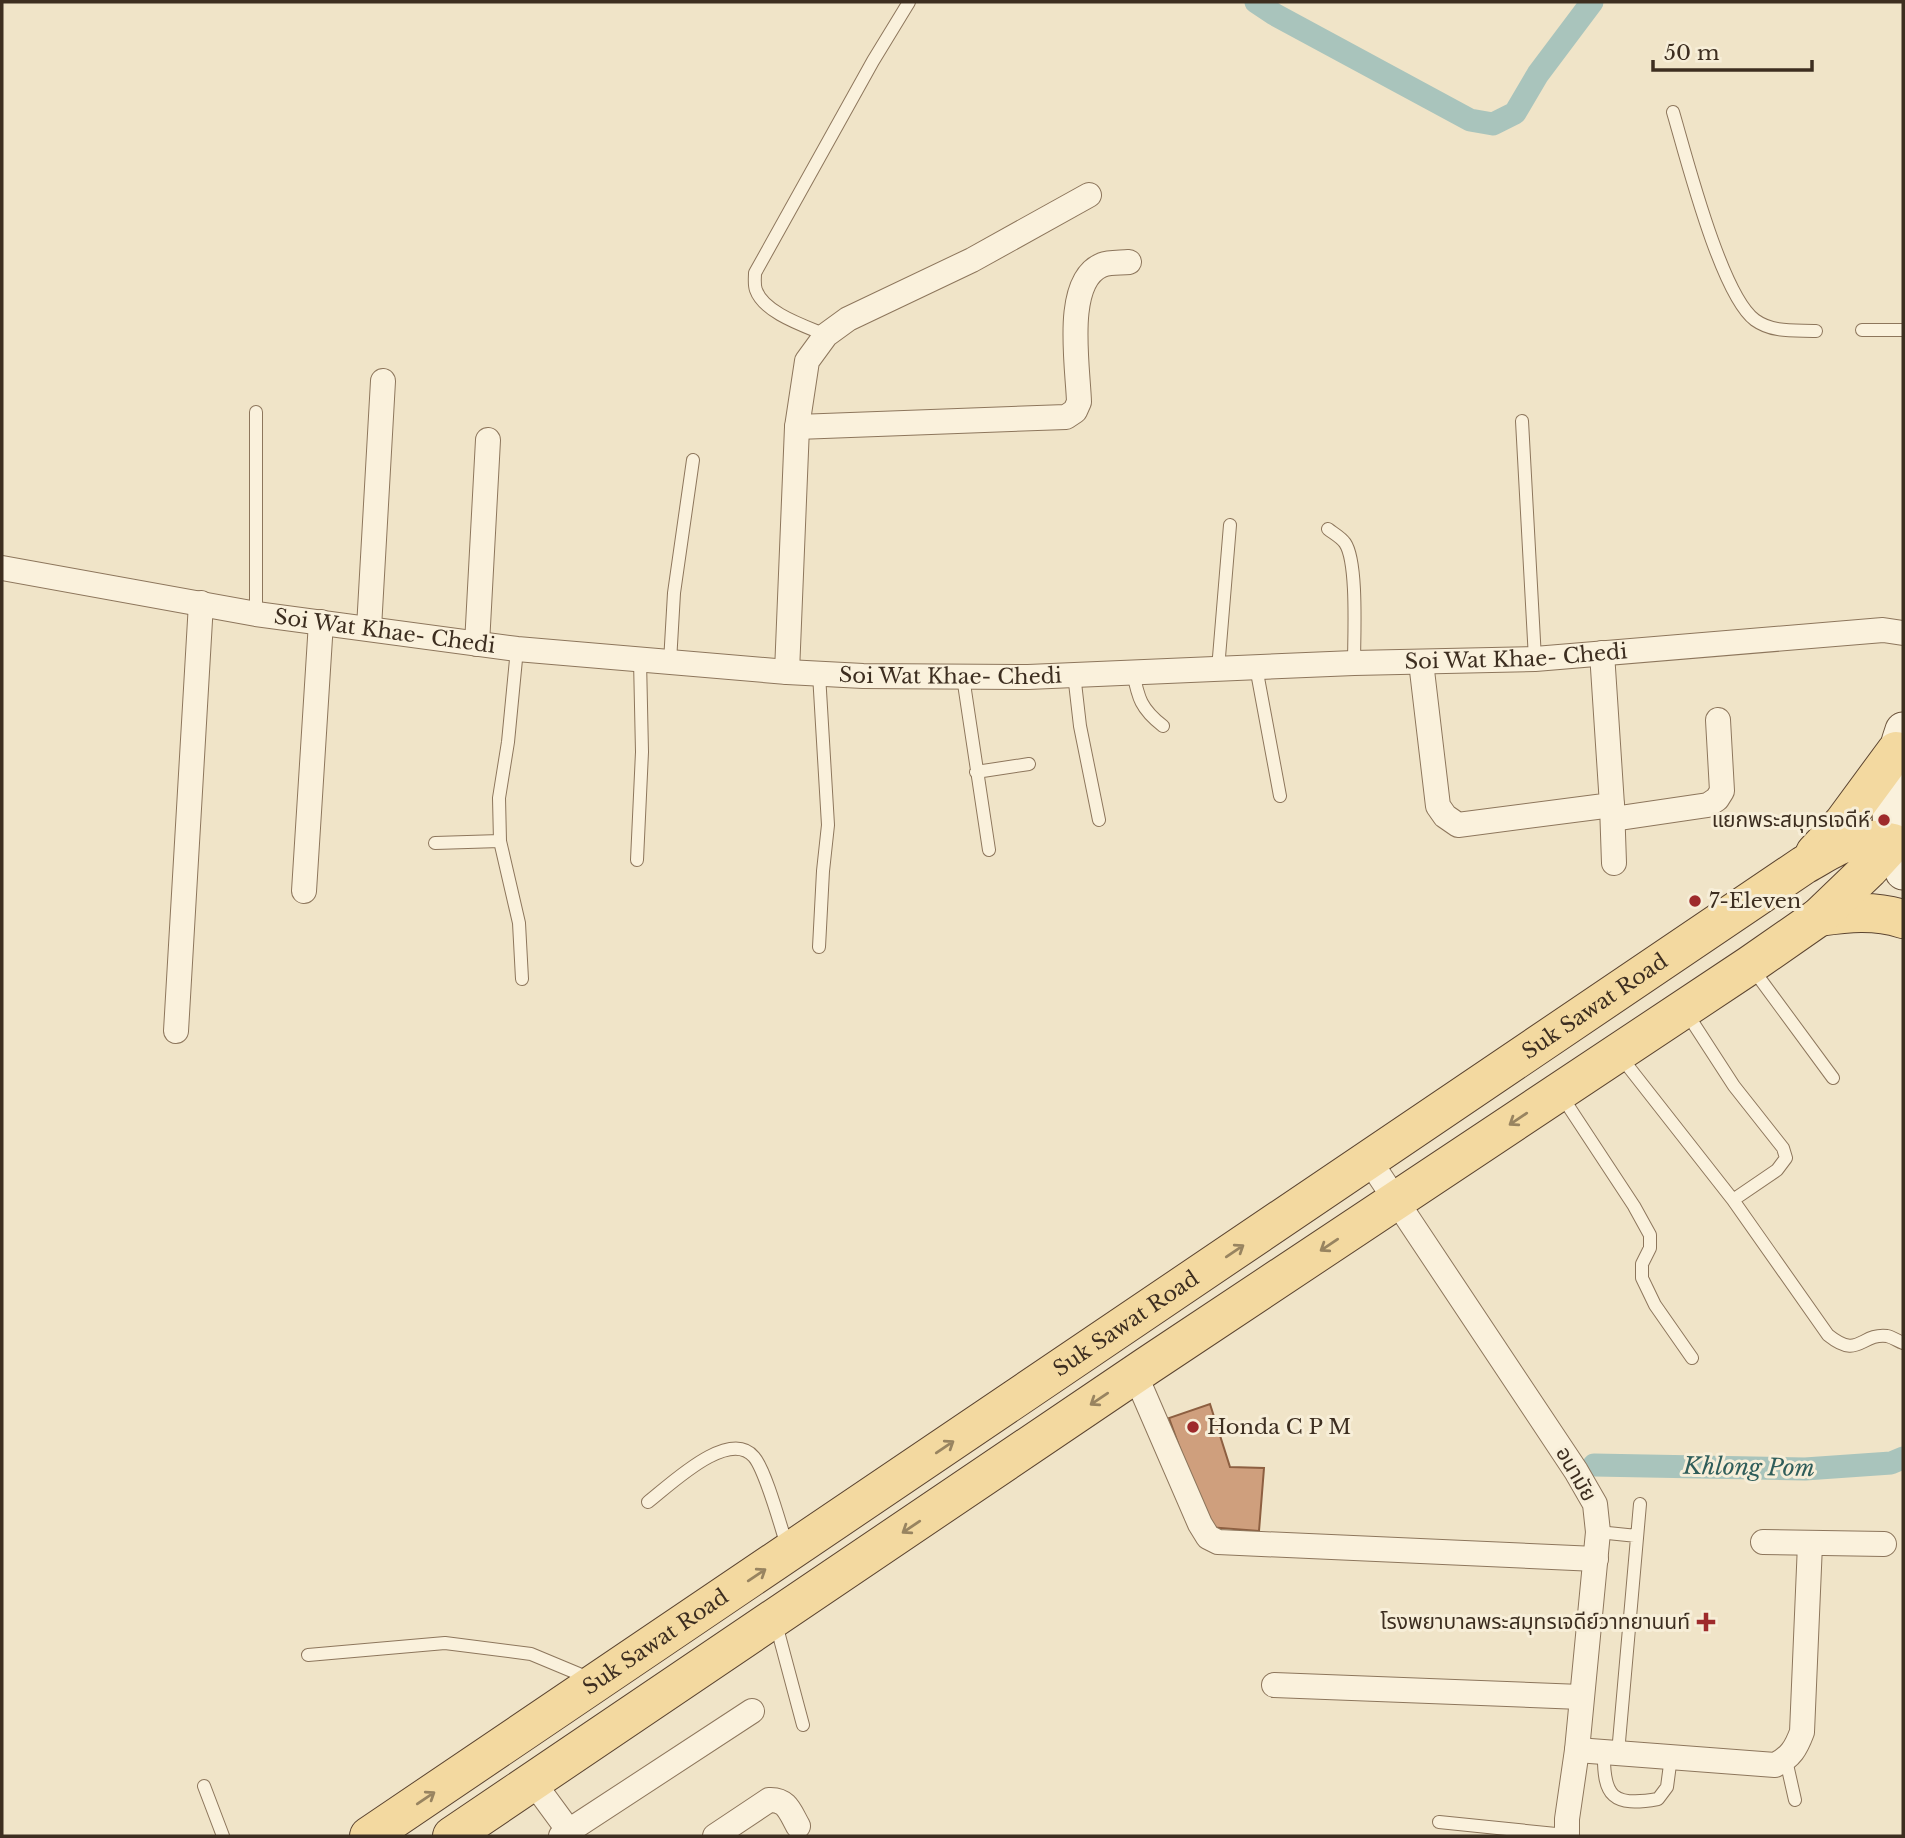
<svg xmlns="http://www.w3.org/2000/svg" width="1905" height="1838" font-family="'Libre Baskerville','Noto Sans Thai',serif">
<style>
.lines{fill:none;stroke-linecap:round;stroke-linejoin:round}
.canal{stroke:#a9c4bc;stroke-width:23}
.building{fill:#cf9f7d;stroke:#8d5f41;stroke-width:2}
.service-casing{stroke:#8d765c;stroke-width:14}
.minor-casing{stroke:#8d765c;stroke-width:26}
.secondary-casing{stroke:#6f573f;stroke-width:37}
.primary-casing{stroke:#5b4430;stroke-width:40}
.service{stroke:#faf1dc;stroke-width:12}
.minor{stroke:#faf1dc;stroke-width:24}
.secondary{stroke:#faf1dc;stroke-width:35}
.primary{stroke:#f3d9a0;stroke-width:38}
.oneway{stroke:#988460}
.poi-dot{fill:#9e2a2b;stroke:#f7eed8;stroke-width:2.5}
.labels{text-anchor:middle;stroke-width:6;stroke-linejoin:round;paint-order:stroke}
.street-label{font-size:21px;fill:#3d2e20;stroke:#f7eed8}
.poi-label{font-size:21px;fill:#3d2e20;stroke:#f7eed8;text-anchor:end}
.water-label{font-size:23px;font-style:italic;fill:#2f5d5a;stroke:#f7eed8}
</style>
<rect width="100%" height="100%" fill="#f0e4c8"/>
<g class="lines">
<path class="canal" d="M1256,2L1274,14L1470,120L1493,124L1515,113L1538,74L1592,2
M1594,1465L1805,1469L1891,1463L1903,1458"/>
</g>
<path class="building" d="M1210,1404L1230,1467L1264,1468L1259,1531L1208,1527L1169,1418Z"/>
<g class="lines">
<defs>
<path id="service" d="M1673,112C1686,156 1721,295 1755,320C1773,333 1795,330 1816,331
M1862,330H1903
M826,335C805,326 764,313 756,290C754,285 755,278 755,273L873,61L909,2
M256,412V614
M1522,421L1535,659
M1328,529C1333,533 1341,537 1345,543C1358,562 1354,637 1354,663
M517,649L508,742L499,798L500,841L519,923L522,979
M670,662L674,593L693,460
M1256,667L1280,796
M1218,669L1230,525
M1133,672C1138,698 1141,709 1163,726
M1074,674L1080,726L1099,820
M963,677L989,850
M976,772L1029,764
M435,843L500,841
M637,860L642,752L640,660
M819,947L823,871L828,825L819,674
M1752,968L1833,1078
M1620,1056L1733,1200L1777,1170L1786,1158L1783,1148L1734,1086L1686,1012
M1561,1095L1634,1206L1650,1235V1248L1642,1264V1278L1655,1305L1692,1358
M1733,1200L1828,1335C1859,1360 1860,1333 1887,1336C1892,1337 1898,1341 1903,1343
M648,1502C669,1486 729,1427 754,1457C766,1471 781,1528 788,1549
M1598,1532L1637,1536
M776,1624L803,1725
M308,1655L445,1643L531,1654L591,1679
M1604,1752C1603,1797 1613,1807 1658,1799L1667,1787L1671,1757
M1618,1753L1640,1504
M1786,1760L1795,1800
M204,1786L223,1836
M1439,1822L1566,1835"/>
<g id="minor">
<path d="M797,427L1066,417L1075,411L1079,402C1078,367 1063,281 1102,265C1110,262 1121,263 1129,262"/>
<path id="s1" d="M2,568L256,614L517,649L787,672L863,676L1028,677L1354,663L1535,659L1883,630L1903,633"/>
<path d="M369,628L383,381"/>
<path d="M477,644L488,440"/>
<path d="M1421,662L1438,806L1445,816L1458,825L1612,805L1602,653"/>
<path d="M787,672L797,427L807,361L826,335L848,319L972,260L1089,195"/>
<path d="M1612,805L1614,863"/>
<path d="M1613,819L1708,805L1717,799L1722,791L1718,720"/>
<path d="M304,891L321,622"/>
<path d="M176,1031L201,603"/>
<path d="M1369,1160L1576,1471L1595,1504L1598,1532L1577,1750L1567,1819V1836"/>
<path d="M1135,1374L1200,1524L1208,1537L1218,1542L1596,1559"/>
<path d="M1763,1542L1884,1544"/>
<path d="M1274,1685L1581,1697"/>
<path d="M1577,1750L1775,1765C1791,1757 1796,1748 1802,1732L1810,1544"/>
<path d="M533,1782L569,1831"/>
<path d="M561,1836L752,1711"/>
<path d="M715,1836L769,1800C787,1799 790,1812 798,1826"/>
</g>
<path id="secondary" d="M1903,730C1885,782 1885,821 1903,872"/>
<g id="primary">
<path d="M1815,853L1843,823L1896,751"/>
<path d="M1819,917C1848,913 1874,910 1903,919"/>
<path id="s2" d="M369,1836L1804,865C1840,845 1850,833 1893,843L1869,869L1819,917L1750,965L1147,1366L452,1836"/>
</g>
</defs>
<use href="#service" class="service-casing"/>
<use href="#minor" class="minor-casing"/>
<use href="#secondary" class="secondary-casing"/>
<use href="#primary" class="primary-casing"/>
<use href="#service" class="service"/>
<use href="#minor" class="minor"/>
<use href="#secondary" class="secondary"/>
<use href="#primary" class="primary"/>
</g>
<defs><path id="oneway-shaft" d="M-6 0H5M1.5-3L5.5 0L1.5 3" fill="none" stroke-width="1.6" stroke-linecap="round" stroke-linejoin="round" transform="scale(1.75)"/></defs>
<g class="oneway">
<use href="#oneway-shaft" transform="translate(1518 1119) rotate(146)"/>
<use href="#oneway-shaft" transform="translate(1329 1245) rotate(146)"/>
<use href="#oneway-shaft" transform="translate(1235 1251) rotate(-34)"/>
<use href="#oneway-shaft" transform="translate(1099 1399) rotate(146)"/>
<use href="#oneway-shaft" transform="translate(945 1447) rotate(-34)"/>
<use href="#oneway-shaft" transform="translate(911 1527) rotate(146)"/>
<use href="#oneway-shaft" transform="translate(757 1575) rotate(-34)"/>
<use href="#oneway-shaft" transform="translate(426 1798) rotate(-34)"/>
</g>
<g class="poi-dot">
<circle cx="1884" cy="820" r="7"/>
<circle cx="1695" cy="901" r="7"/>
<circle cx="1193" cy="1427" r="7"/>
<path d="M1702.5 1611.5h7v7h7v7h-7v7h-7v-7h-7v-7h7z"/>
</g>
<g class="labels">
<g class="street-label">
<text dy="7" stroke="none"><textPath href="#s1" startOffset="388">Soi Wat Khae- Chedi</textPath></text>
<text dy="7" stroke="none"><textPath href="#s1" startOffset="1522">Soi Wat Khae- Chedi</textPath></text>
<text dy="7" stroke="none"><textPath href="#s1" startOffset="956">Soi Wat Khae- Chedi</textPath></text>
<text dy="7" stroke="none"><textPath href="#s2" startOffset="1480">Suk Sawat Road</textPath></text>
<text dy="7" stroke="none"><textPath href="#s2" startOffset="914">Suk Sawat Road</textPath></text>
<text transform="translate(1576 1474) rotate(60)" y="7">อนามัย</text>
<text dy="7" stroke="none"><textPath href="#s2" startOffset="346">Suk Sawat Road</textPath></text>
</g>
<g class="poi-label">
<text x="1870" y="827">แยกพระสมุทรเจดีห์</text>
<text x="1709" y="908" text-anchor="start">7-Eleven</text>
<text x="1207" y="1434" text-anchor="start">Honda C P M</text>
<text x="1690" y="1629">โรงพยาบาลพระสมุทรเจดีย์วาทยานนท์</text>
</g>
<g class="water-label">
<text transform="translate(1749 1467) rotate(1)" y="8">Khlong Pom</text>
</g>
</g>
<rect width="1905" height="1838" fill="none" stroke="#3d2e20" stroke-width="7"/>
<path d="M1653 60v10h159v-10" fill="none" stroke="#3d2e20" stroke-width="3.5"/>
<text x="1664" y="60" font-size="21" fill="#3d2e20" stroke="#f7eed8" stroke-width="5" paint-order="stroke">50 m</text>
</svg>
